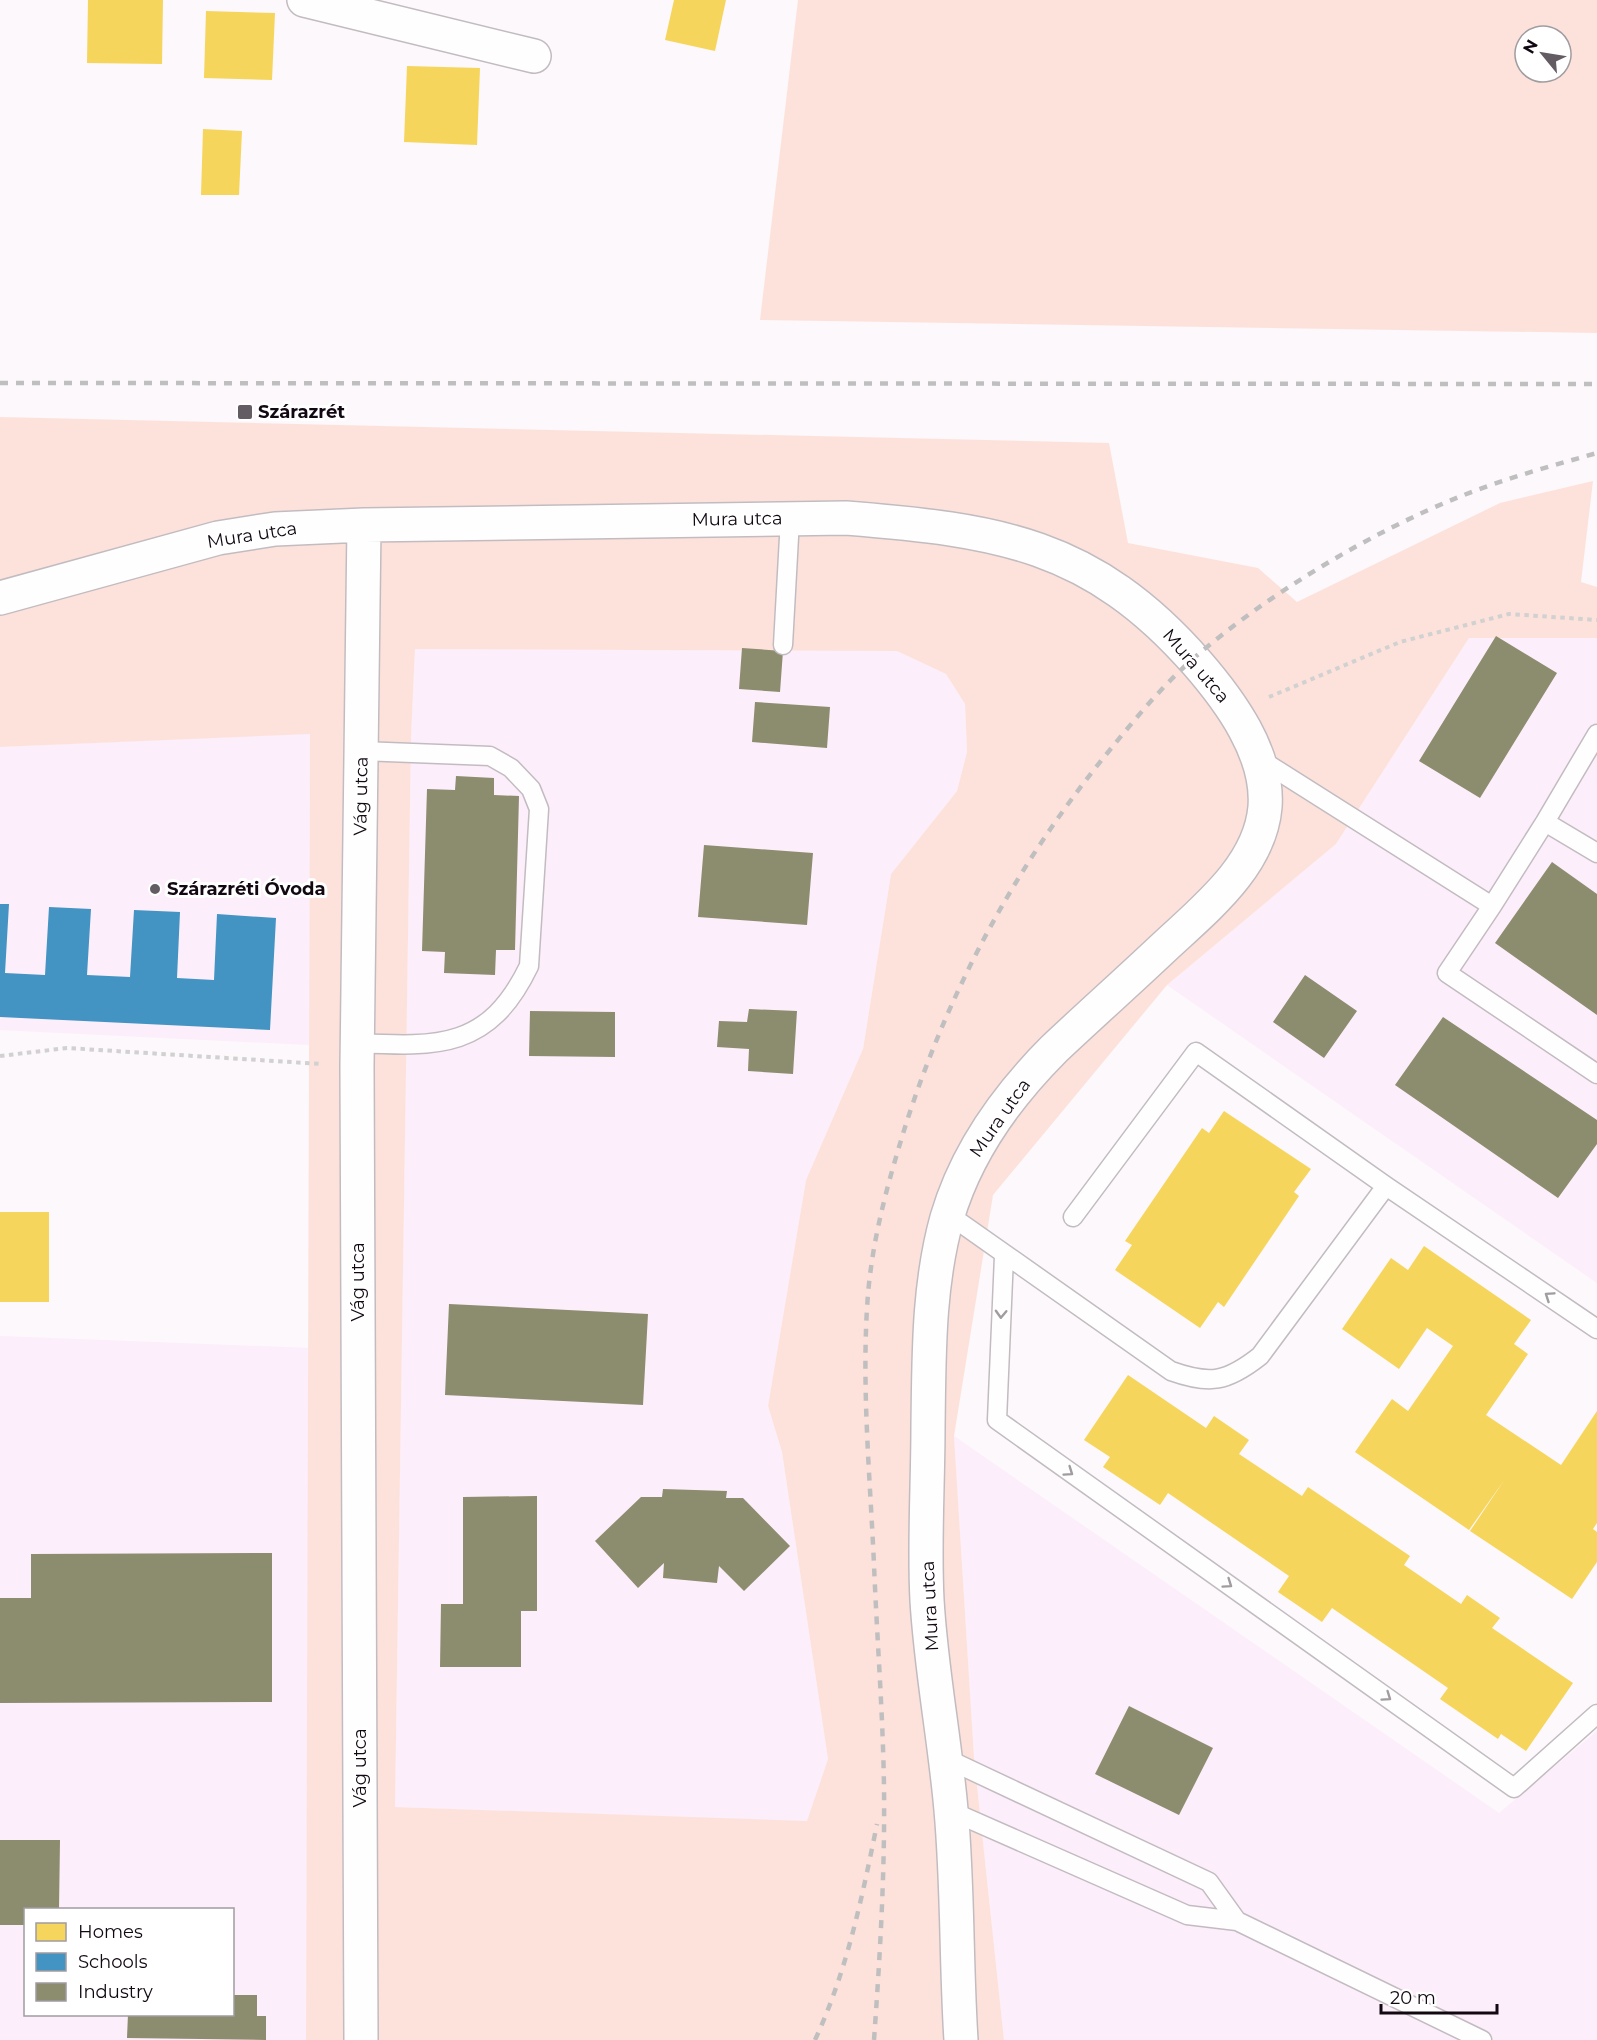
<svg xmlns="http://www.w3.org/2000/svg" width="1597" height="2040" font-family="Montserrat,sans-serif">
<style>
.built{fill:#fceefa;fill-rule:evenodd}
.green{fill:#fde2db;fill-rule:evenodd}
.homes{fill:#f6d55c}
.schools{fill:#4393c3}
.industry{fill:#8c8c6e}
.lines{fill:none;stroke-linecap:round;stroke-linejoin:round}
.service-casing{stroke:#c2bcc1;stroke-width:21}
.minor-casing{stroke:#c2bcc1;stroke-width:36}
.path{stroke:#d2d1d1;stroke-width:4;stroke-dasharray:4.5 4.5;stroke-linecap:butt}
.service{stroke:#fffefe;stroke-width:18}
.minor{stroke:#fffefe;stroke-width:33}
.rail{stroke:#c0bfc0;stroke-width:4.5;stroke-dasharray:8 8;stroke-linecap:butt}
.oneway{stroke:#a09c9f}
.poi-dot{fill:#635c63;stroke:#fff;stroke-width:2}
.labels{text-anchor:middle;stroke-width:6;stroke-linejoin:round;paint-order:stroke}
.poi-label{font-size:18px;font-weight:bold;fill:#110811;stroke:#fff;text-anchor:start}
.street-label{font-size:18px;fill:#110811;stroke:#fff}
</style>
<rect width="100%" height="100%" fill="#fcf8fb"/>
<path class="built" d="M1469,638H1597V1283L1167,985L1336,844Z
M415,649L897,651L946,674L965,704L967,752L957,791L891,874L863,1049L806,1180L768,1406L782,1452L828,1759L807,1822L395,1807L411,738Z
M310,733L309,1045L0,1030V747Z
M0,1336L309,1348L306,2040H0ZM26,1910H232V2014H26Z
M954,1436L1499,1813L1597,1731V2040H1004L974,1757Z"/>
<path class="green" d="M798,0H1597V333L760,320ZM1525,36H1561V72H1525Z
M0,417L1109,443L1128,543L1258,568L1297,602L1500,503L1593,481L1581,582L1597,587V638H1469L1336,844L1167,985L993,1195L954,1436L974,1757L1004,2040H306L310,734L0,747ZM415,649L897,651L946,674L965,704L967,752L957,791L891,874L863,1049L806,1180L768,1406L782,1452L828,1759L807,1821L395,1807L411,738Z"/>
<path class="homes" d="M88,0H163L162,64L87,63Z
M674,0H726L715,51L665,40Z
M206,11L275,13L272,80L204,78Z
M407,66L480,68L477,145L404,142Z
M203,129L242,131L239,195H201Z
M1224,1111L1311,1169L1294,1192L1299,1196L1224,1307L1218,1302L1200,1328L1115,1270L1132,1245L1125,1241L1202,1128L1209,1133Z
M0,1212H49V1302H0Z
M1424,1246L1531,1320L1514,1344L1528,1354L1486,1415L1561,1465L1597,1411V1523L1593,1529L1597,1532V1562L1572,1599L1470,1531L1505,1479L1469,1530L1355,1452L1392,1399L1408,1411L1453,1346L1427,1328L1399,1369L1342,1329L1391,1258L1408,1270Z
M1128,1375L1206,1428L1214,1416L1249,1440L1239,1454L1302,1496L1308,1487L1410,1556L1404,1565L1461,1604L1467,1595L1500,1618L1492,1628L1573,1683L1526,1751L1501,1734L1498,1739L1440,1699L1448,1688L1332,1608L1322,1622L1278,1592L1289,1576L1168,1493L1160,1505L1103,1467L1110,1457L1084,1440Z"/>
<path class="schools" d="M0,904H9L5,973L45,975L49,907L91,909L87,975L130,977L134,910L180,912L177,978L214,980L217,914L276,918L270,1030L0,1017Z"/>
<path class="industry" d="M1496,636L1557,673L1480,798L1419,761Z
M742,648L783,651L780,692L739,689Z
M755,702L830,707L827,748L752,742Z
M456,776L494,778V795L519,796L515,950H496L495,975L444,973L445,952L422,951L427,789L455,790Z
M704,845L813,853L807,925L698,917Z
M1552,862L1597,894V1015L1495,943Z
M1305,975L1357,1011L1324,1058L1273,1022Z
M749,1009L797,1011L793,1074L748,1071L749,1049L717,1047L719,1021L747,1022Z
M530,1011L615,1012V1057L529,1056Z
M1443,1017L1597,1120V1144L1558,1198L1395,1085Z
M449,1304L648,1314L643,1405L445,1395Z
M663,1489L727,1491L726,1498H743L790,1546L744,1591L719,1566L717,1583L663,1578L664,1563L638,1588L595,1541L641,1497H662Z
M537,1496V1611H521V1667H440L441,1604H463V1497Z
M272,1553V1702L0,1703V1598H31V1554Z
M1129,1706L1213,1748L1179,1815L1095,1774Z
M0,1840H60L59,1910H26V1925H0Z
M232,1995H257V2016H266V2040L127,2038L128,2014H232Z"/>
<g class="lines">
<defs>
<path id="service" d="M783,645L790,519
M1258,758L1492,906L1545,822L1597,853
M1545,822L1597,734
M1492,906L1447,973L1597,1074
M357,1043C439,1047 489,1049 529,966L539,809L531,789L511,768L490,756L361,751
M948,1214L1171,1371C1210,1385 1227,1382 1260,1356L1386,1186
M1073,1217L1196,1052L1386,1186L1597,1329
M1004,1256L997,1420L1514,1788L1597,1714
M945,1758L1209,1882L1237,1921
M951,1811L1187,1915L1237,1921L1482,2040"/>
<path id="minor" d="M304,0L534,56
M0,598L218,538L275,529L364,525L846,518C997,530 1092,543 1197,663C1230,701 1269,754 1265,807C1260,868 1201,912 1160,951C1125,984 1089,1016 1054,1049C1007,1096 966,1153 947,1218C928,1286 929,1356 928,1427C928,1484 924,1543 927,1600C931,1670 945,1740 951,1810C958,1886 956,1963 961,2040
M361,2040L357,1066L364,525"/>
</defs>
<use href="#service" class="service-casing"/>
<use href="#minor" class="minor-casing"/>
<path class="path" d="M1269,697L1400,642L1509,614L1597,620
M0,1056L67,1048L322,1064"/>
<use href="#service" class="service"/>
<use href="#minor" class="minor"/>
<path class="rail" d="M0,383L1597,384
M815,2040C847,1971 862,1898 877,1824
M874,2040C880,1956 885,1872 884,1788C883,1714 877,1639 874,1565C870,1475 861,1383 868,1294C873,1235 889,1179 906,1124C950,987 1018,862 1109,751C1135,719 1163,685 1194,658C1265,596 1371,532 1459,497C1503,479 1551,466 1597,453"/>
</g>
<defs><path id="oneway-chevron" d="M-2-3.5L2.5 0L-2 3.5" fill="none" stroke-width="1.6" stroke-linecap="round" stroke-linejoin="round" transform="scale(1.5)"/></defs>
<g class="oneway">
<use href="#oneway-chevron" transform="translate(1549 1296) rotate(-146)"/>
<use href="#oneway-chevron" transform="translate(1001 1314) rotate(92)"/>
<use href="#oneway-chevron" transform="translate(1069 1472) rotate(35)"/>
<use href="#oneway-chevron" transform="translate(1228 1584) rotate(35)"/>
<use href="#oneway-chevron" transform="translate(1387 1697) rotate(35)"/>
</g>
<g class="poi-dot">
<rect x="237" y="404" width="16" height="16" rx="3"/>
<circle cx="155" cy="889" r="6"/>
</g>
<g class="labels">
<g class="poi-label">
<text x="258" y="418">Szárazrét</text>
<text x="167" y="895">Szárazréti Óvoda</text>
</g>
<g class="street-label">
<text transform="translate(737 519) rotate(-1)" y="6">Mura utca</text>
<text transform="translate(252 535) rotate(-9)" y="6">Mura utca</text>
<text transform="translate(1196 666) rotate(49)" y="6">Mura utca</text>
<text transform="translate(361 796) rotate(-89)" y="6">Vág utca</text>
<text transform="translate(1000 1118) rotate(-55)" y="6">Mura utca</text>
<text transform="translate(358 1282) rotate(-90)" y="6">Vág utca</text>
<text transform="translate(930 1606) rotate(-93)" y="6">Mura utca</text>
<text transform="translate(360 1768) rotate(-90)" y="6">Vág utca</text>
</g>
</g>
<rect x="24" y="1908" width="210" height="108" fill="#ffffff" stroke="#a09ca0" stroke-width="1.5"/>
<rect x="36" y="1923" width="30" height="18" fill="#f6d55c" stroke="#a09ca0" stroke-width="1.5"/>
<text x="78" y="1938" font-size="18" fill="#110811">Homes</text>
<rect x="36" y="1953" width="30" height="18" fill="#4393c3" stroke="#a09ca0" stroke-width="1.5"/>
<text x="78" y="1968" font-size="18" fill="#110811">Schools</text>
<rect x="36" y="1983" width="30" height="18" fill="#8c8c6e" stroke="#a09ca0" stroke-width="1.5"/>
<text x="78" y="1998" font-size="18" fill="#110811">Industry</text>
<g transform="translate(1543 54) rotate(300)"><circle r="28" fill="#ffffff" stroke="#a09ca0" stroke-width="1.5"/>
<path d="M0-4.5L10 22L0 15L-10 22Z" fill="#635c63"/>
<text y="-9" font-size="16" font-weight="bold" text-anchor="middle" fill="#110811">N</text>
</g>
<path d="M1381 2004v9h116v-9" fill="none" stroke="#110811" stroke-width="3"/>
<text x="1390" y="2004" font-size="18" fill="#110811" stroke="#ffffff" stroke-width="4.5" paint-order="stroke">20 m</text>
</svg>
